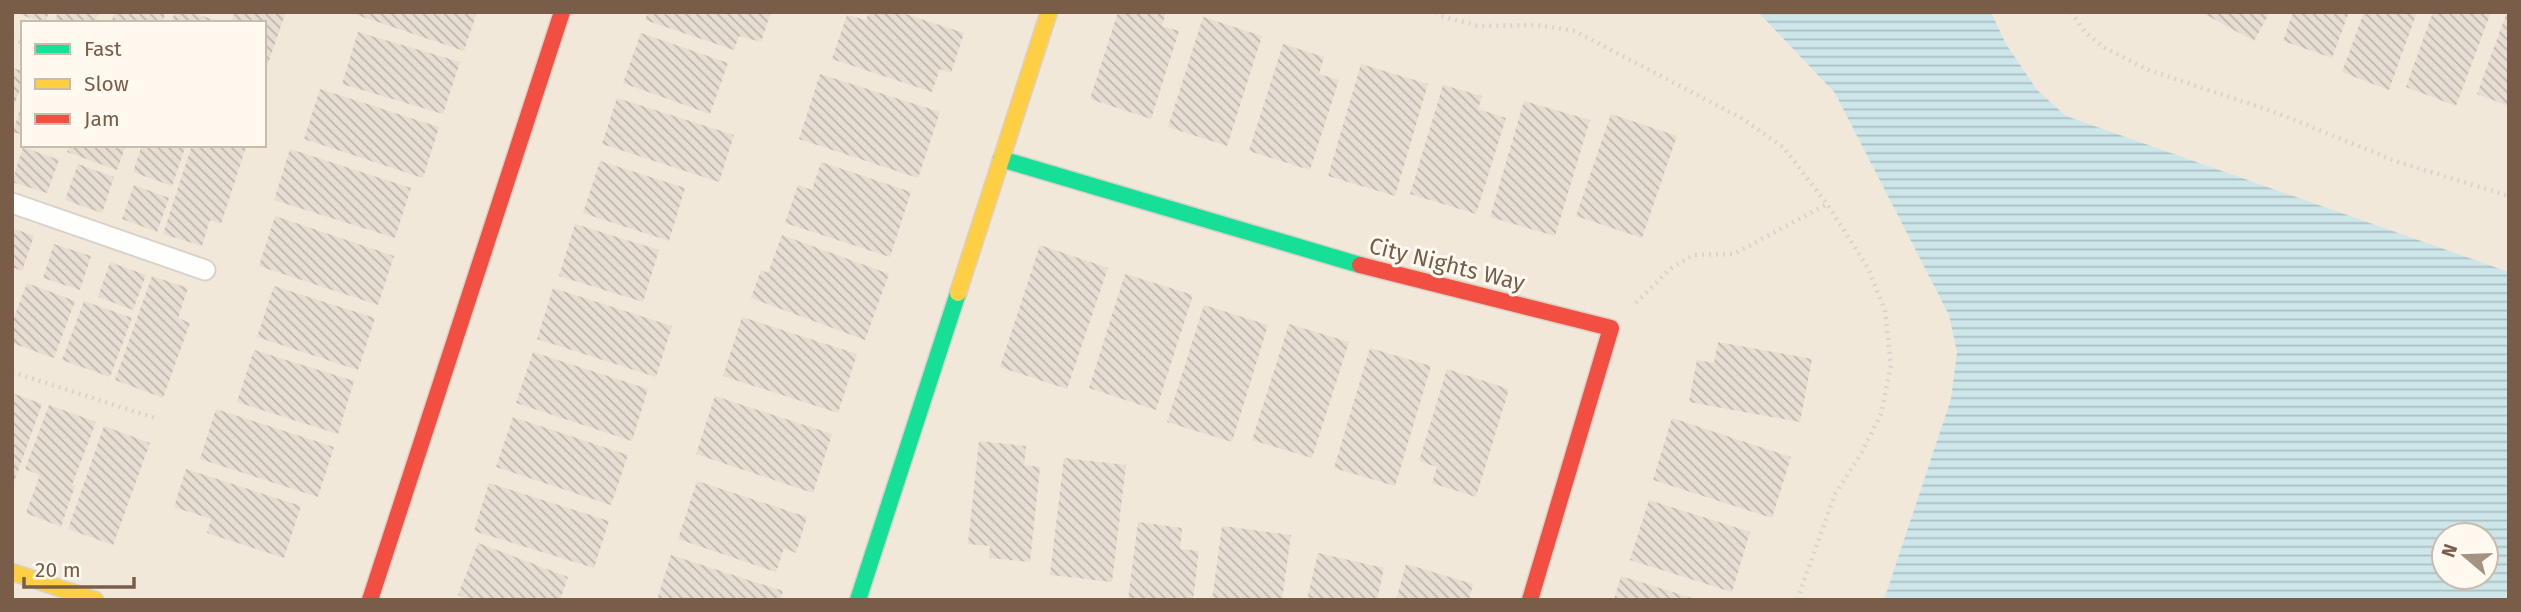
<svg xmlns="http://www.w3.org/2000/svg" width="2521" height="612" font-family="'Fira Sans',sans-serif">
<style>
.residential{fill:#f2e8d9;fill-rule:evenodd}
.water{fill:url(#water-rules);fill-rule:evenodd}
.building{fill:url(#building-back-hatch)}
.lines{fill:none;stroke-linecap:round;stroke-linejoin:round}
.lane-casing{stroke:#d8d2ca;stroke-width:23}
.fast-casing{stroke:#d9d1c8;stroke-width:19}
.slow-casing{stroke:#d9d1c8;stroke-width:19}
.jam-casing{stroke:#d9d1c8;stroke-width:19}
.path{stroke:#dbd4ce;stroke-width:4.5;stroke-dasharray:2 5;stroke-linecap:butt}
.lane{stroke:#fefefc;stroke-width:19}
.fast{stroke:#16e098;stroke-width:16}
.slow{stroke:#ffcf43;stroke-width:16}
.jam{stroke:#f24e42;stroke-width:16}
.labels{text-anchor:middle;stroke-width:6;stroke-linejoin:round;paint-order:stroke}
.street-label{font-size:23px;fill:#7a5d49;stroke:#fff9ef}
</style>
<defs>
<pattern id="water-rules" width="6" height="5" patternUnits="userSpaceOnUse" patternTransform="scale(1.75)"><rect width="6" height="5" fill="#cde6ea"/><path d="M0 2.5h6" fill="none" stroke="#abbec0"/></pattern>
<pattern id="building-back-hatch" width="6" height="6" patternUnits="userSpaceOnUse" patternTransform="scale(1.75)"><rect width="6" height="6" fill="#e6ddd3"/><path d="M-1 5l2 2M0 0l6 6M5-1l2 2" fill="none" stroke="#bfb6ad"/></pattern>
</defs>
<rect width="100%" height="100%" fill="#f9f5ec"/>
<path class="residential" d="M12,12H2509V600H12ZM23,23H264V145H23ZM2444,535H2486V577H2444Z"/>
<path class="water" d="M1758,12H1991L2006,44L2037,90L2066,116L2509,272V600H1884L1951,399L1957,352L1949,315L1835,93ZM2444,535H2486V577H2444Z"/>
<path class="building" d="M13,12H49L45,23Z
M58,12H99L95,23H54Z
M115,12H166L162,23H111Z
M175,12H192L222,23H171Z
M234,12H286L265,72L264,23H231Z
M348,12H477L464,51Z
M648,12H771L761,42L739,36L734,50L645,20Z
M869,12H899L964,33L951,73L940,69L932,92L832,59L847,15L866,20Z
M1118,12H1166L1162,26L1179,31L1151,119L1090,99Z
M2201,12H2270L2254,41Z
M2293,12H2349L2332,58L2283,41Z
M2364,12H2417L2389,90L2342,72Z
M2433,12H2491L2456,106L2406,87Z
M2507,12H2509V106L2477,94Z
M1203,17L1262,36L1227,146L1168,127Z
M358,32L460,62L443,114L342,84Z
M641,33L728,63L710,114L623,83Z
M1283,44L1324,57L1319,74L1339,80L1310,170L1249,151Z
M1361,64L1428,84L1395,196L1328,176Z
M12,68L23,71V81L13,109Z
M820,74L940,112L918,178L799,139Z
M1443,85L1482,96L1478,109L1506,118L1476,214L1410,194Z
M320,89L439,127L423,178L304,139Z
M617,98L734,135L719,182L602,144Z
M1524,101L1590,120L1555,236L1490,217Z
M22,103H23V135L13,132Z
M1611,114L1677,136L1642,238L1576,216Z
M70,145H126L117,170L67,152Z
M142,145H186L172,186L133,172Z
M192,145H239L246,147L221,224L210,220L202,246L163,234Z
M23,147L59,160L47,193L12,182Z
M290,149L411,188L395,238L274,200Z
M600,161L685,188L669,241L583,213Z
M821,162L911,192L890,257L785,223L798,185L812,190Z
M78,164L114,177L102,213L65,200Z
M134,185L169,198L157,232L122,219Z
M275,216L394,256L378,305L259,266Z
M575,224L659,250L643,302L559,276Z
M12,228L34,236L22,271L12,267Z
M782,235L889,274L865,340L751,298L761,270L768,273Z
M54,244L91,256L80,290L43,278Z
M1040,245L1108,268L1067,389L1000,367Z
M110,262L146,275L133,310L98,297Z
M1125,274L1193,295L1156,410L1089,388Z
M152,276L188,288L178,318L190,323L163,398L115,380Z
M27,283L75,301L54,358L12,343V323Z
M274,286L375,318L358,370L257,337Z
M553,288L672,326L656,377L537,339Z
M84,301L132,318L110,377L62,360Z
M1204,305L1268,325L1232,442L1167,422Z
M742,317L857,354L838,413L723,376Z
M1289,324L1349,342L1312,458L1252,440Z
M1718,342L1812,359L1800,422L1689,402L1697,360L1714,363Z
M1370,348L1431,366L1395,486L1334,468Z
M254,350L354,381L338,434L237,402Z
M533,352L648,389L632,441L516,403Z
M1447,369L1509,389L1476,497L1432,483L1437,467L1419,461Z
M12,393L42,404L13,485H12Z
M715,396L832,434L813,493L696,454Z
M49,405L96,422L72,485L75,486L61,527L26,513L40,475L25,469Z
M216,409L334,447L318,497L200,459Z
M513,417L628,455L611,505L496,467Z
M1672,418L1791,457L1772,518L1653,480Z
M104,426L150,443L113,545L68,529Z
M979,441L1026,446L1024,465L1040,467L1030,562L989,558L990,546L968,544Z
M1064,458L1126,465L1112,582L1050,575Z
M186,469L301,506L284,558L207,533L211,519L174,507Z
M697,481L807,517L796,553L784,548L776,572L678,539Z
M489,483L609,521L594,568L474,531Z
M1649,500L1750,532L1732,592L1630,560Z
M1138,522L1182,528L1180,549L1199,551L1193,600H1128Z
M1222,526L1291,535L1282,600H1212Z
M478,543L568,577L560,600H470L458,595Z
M1318,553L1384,568L1377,600H1307Z
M671,555L783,591L780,600H657Z
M1406,564L1473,584L1469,600H1396Z
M1621,576L1695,599V600H1614Z"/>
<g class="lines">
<defs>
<path id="lane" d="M12,203L205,270"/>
<path id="fast" d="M1001,159L1360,265
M858,600L958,293"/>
<path id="slow" d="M958,293L1049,12
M12,572L95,600"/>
<path id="jam" d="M1360,265L1611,328L1530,600
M370,600L562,12"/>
</defs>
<use href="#lane" class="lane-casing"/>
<use href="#fast" class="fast-casing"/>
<use href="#slow" class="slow-casing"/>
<use href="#jam" class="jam-casing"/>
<path class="path" d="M1436,12L1441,16L1478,26L1537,25L1575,31L1743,119L1784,148L1827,204L1868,268L1885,311L1891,365L1881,414L1861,454L1835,494L1797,600
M2071,12L2085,32L2103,47L2146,69L2277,113L2395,161L2509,196
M12,39L23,43
M1636,303L1670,269L1693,255L1734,254L1827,204
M12,372L158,419"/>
<use href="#lane" class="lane"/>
<use href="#fast" class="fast"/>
<use href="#slow" class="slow"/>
<use href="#jam" class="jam"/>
</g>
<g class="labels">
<g class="street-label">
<text transform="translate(1447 264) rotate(14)" y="8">City Nights Way</text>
</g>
</g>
<rect width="2521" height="612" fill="none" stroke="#7a5d49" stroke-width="28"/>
<rect x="21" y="21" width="245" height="126" fill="#fff9ef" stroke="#cabbad" stroke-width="2"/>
<rect x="35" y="44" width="35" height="10" fill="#16e098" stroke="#cabbad" stroke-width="2"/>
<text x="84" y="56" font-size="21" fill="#7a5d49">Fast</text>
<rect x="35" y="79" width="35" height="10" fill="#ffcf43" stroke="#cabbad" stroke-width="2"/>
<text x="84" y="91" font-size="21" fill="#7a5d49">Slow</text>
<rect x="35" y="114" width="35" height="10" fill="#f24e42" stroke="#cabbad" stroke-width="2"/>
<text x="84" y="126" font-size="21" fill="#7a5d49">Jam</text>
<g transform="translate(2465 556) rotate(289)"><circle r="33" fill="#fff9ef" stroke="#cabbad" stroke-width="2"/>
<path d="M0-5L12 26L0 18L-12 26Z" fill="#a69282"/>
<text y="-10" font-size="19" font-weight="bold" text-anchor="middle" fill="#7a5d49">N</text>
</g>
<path d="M24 577v10h110v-10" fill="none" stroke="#7a5d49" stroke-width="3.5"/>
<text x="35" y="577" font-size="21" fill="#7a5d49" stroke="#fff9ef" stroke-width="5" paint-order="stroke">20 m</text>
</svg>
